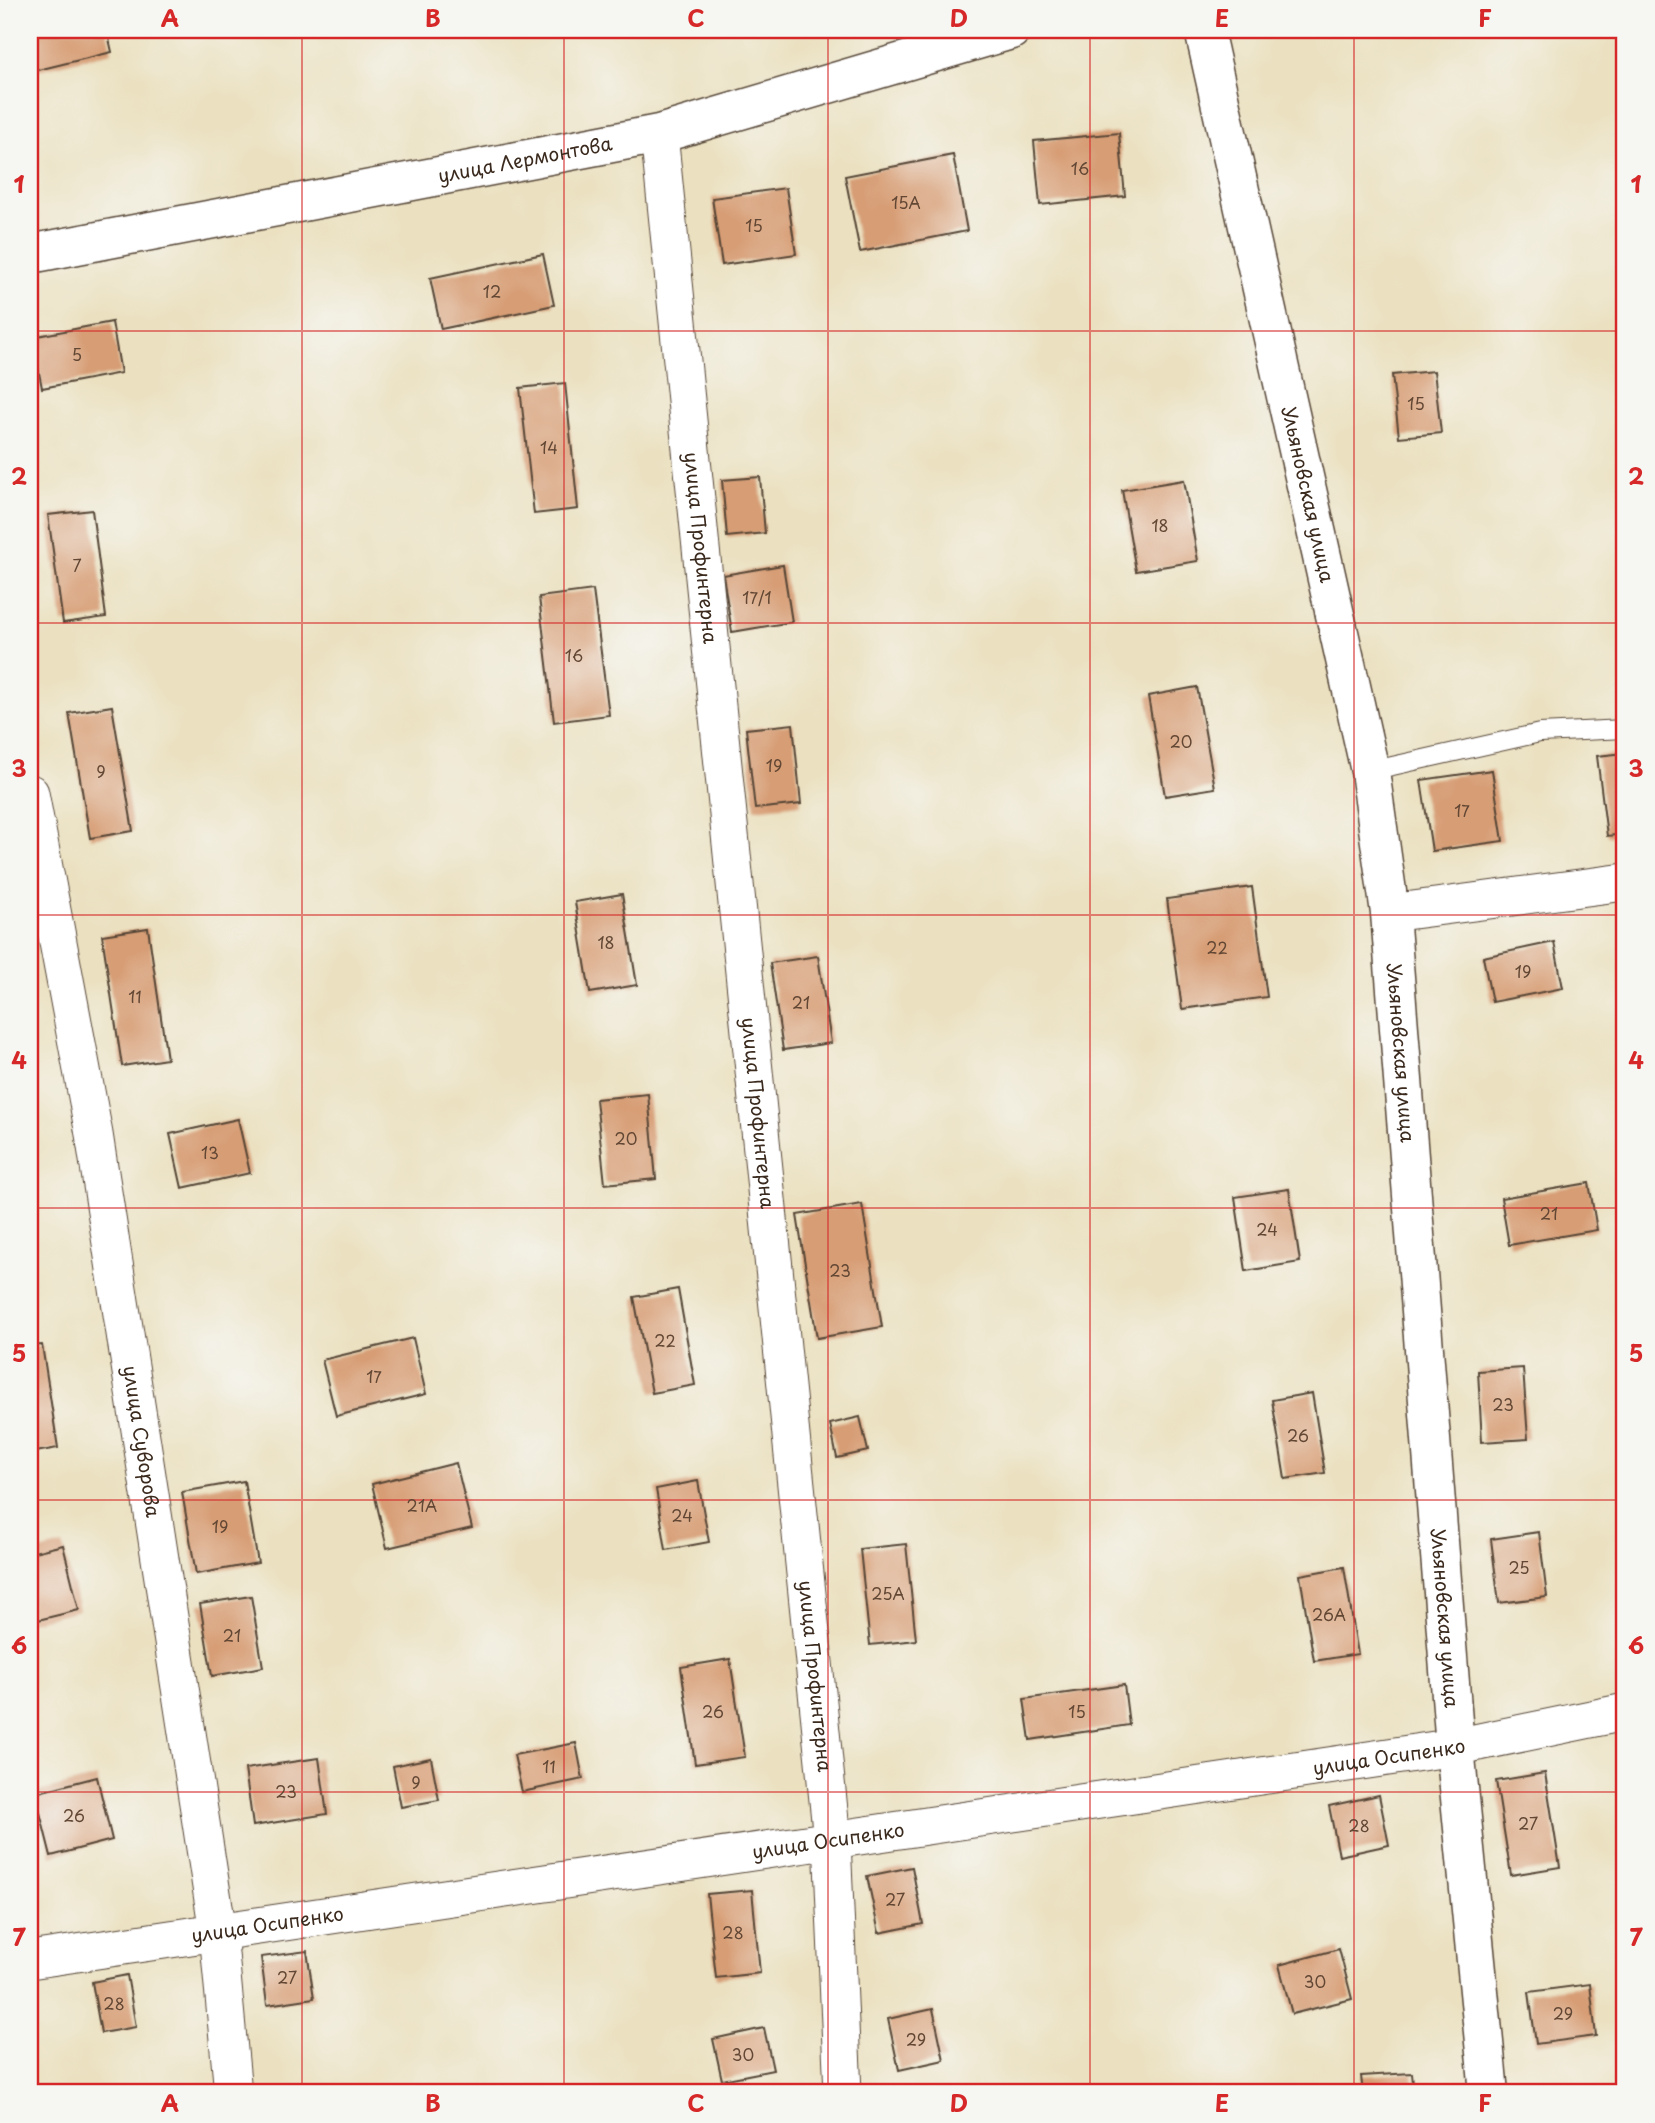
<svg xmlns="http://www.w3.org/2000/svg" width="1655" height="2123" font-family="'Playpen Sans',sans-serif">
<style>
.building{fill:#d79d74}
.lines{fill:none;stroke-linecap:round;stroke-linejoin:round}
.lane-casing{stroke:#554536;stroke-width:20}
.street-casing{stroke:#554536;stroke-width:39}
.secondary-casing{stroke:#554536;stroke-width:41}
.lane{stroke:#fff;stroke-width:18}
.street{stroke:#fff;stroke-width:37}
.secondary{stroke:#fff;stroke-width:38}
.grid{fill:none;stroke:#d62828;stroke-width:2;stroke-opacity:0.55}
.labels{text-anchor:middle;stroke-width:7;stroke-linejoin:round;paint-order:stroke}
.number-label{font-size:16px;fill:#624734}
.street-label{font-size:19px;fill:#3b2a1e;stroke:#f6f6f2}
.neatline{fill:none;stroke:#d62828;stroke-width:2.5}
.grid-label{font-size:23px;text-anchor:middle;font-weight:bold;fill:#d62828}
</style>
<rect width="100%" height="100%" fill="#f6f6f2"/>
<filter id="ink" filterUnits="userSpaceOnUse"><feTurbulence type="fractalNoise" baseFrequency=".0143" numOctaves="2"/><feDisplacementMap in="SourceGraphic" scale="14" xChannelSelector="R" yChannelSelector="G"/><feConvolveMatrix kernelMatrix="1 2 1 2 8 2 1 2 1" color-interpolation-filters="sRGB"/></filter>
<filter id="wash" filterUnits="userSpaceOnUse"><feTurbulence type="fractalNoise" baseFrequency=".00686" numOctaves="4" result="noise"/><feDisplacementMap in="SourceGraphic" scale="28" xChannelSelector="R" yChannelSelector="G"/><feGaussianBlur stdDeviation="1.57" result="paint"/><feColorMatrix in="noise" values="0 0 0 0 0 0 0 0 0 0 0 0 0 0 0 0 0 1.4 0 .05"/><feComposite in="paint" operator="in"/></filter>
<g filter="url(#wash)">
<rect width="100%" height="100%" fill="#ebe1c1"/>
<g id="blocks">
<path class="building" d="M30,30H107L112,52L30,72Z
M1119,133L1125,196L1040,205L1034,141Z
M953,155L967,231L860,252L845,176Z
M786,188L796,254L722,265L712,198Z
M543,254L554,305L441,329L430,278Z
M112,322L121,373L42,388L32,337Z
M1434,371L1441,433L1399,437L1392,375Z
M565,383L578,509L534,514L520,388Z
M760,477L765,533L727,537L722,480Z
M1184,480L1198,561L1136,571L1122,490Z
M92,510L106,617L63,623L48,515Z
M783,565L792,622L732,632L723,575Z
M593,590L609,715L554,722L539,597Z
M1197,687L1215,788L1165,796L1148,696Z
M112,706L133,831L90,838L69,713Z
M793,724L801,804L755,809L746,729Z
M1625,753V834L1607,836L1597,756Z
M1492,770L1503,841L1432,851L1421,780Z
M1252,887L1267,997L1182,1009L1167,899Z
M622,894L637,985L590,993L575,902Z
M148,928L167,1059L122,1066L102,935Z
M1554,942L1563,988L1492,1002L1483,957Z
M818,956L831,1043L783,1050L770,963Z
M648,1094L656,1179L605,1184L596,1099Z
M238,1119L250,1173L182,1188L170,1134Z
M1589,1183L1597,1230L1509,1245L1501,1198Z
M1289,1189L1300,1262L1246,1271L1235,1197Z
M862,1204L882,1327L817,1338L797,1215Z
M678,1289L695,1385L652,1393L634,1297Z
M413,1338L426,1394L336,1416L322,1360Z
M42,1345L58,1448L30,1453V1346Z
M1523,1368L1528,1439L1482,1442L1478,1371Z
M1312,1393L1325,1473L1285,1479L1272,1400Z
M860,1417L868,1451L837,1458L830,1424Z
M456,1463L472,1528L387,1548L372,1484Z
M244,1481L258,1563L196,1574L182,1492Z
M698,1481L709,1542L666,1550L656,1489Z
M1539,1532L1547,1597L1499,1603L1491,1539Z
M906,1544L916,1640L870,1645L860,1549Z
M63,1545L79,1610L30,1622V1553Z
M1344,1567L1358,1654L1314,1661L1300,1575Z
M251,1596L263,1667L212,1676L200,1604Z
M730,1659L745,1757L695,1764L681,1667Z
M1124,1685L1129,1725L1030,1740L1024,1699Z
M576,1743L583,1779L522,1792L514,1755Z
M319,1758L327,1814L253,1826L245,1769Z
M431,1758L439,1800L401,1807L393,1766Z
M1545,1773L1560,1867L1511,1875L1496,1781Z
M97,1777L112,1840L51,1856L35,1793Z
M1379,1795L1389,1845L1339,1856L1329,1806Z
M912,1867L923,1924L879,1933L867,1876Z
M752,1890L760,1973L716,1978L707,1894Z
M1339,1949L1352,1999L1292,2014L1279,1965Z
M307,1951L314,1998L267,2005L261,1957Z
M127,1975L136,2027L101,2033L92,1982Z
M1590,1984L1596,2036L1536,2044L1529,1992Z
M933,2009L944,2060L899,2070L888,2019Z
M764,2028L773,2070L722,2080L713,2039Z
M1412,2073L1414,2093H1363L1361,2076Z"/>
</g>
</g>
<g filter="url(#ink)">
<use href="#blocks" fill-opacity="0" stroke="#554536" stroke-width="2"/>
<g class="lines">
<defs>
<path id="lane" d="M1370,771L1540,733L1625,729"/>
<g id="street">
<path id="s1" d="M659,134L832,1840L843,2093"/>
<path id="s2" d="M30,793L94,1134L218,1932L233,2093"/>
<path d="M1390,913L1625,882"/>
<path id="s3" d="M30,1960L1455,1747L1625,1712"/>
</g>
<g id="secondary">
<path id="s4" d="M1204,30L1370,771L1390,913L1455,1747L1489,2093"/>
<path id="s5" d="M30,254L659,134L1011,30"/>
</g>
</defs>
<use href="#lane" class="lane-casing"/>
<use href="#street" class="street-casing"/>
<use href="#secondary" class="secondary-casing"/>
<use href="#lane" class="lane"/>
<use href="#street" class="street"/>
<use href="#secondary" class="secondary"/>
</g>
</g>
<path class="grid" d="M302,30V2093M564,30V2093M828,30V2093M1090,30V2093M1354,30V2093M30,331H1625M30,623H1625M30,915H1625M30,1208H1625M30,1500H1625M30,1792H1625"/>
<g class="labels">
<g class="number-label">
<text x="1080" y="175">16</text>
<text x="906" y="209">15А</text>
<text x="754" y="232">15</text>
<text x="492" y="298">12</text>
<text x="77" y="361">5</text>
<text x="1416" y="410">15</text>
<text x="549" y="454">14</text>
<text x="1160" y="532">18</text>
<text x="77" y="572">7</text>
<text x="757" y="604">17/1</text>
<text x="574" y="662">16</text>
<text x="1181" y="748">20</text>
<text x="774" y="772">19</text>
<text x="101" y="778">9</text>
<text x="1462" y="817">17</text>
<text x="606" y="949">18</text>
<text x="1217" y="954">22</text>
<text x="1523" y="978">19</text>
<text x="135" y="1003">11</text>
<text x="801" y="1009">21</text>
<text x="626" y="1145">20</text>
<text x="210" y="1159">13</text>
<text x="1549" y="1220">21</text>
<text x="1267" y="1236">24</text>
<text x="840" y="1277">23</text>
<text x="665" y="1347">22</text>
<text x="374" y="1383">17</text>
<text x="1503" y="1411">23</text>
<text x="1298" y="1442">26</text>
<text x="422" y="1512">21А</text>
<text x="682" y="1522">24</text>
<text x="220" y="1533">19</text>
<text x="1519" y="1574">25</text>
<text x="888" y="1600">25А</text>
<text x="1329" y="1621">26А</text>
<text x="232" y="1642">21</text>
<text x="713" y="1718">26</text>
<text x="1077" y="1718">15</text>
<text x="549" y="1773">11</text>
<text x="416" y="1789">9</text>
<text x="286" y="1798">23</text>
<text x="74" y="1822">26</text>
<text x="1528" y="1830">27</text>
<text x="1359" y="1832">28</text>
<text x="895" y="1906">27</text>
<text x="733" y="1939">28</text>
<text x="287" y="1984">27</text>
<text x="1315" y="1988">30</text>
<text x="114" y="2010">28</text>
<text x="1563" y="2020">29</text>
<text x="916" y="2046">29</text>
<text x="743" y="2061">30</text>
</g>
<g class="street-label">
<text dy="7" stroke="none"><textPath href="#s5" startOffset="504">улица Лермонтова</textPath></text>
<text dy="7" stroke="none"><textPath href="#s4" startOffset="476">Ульяновская улица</textPath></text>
<text dy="7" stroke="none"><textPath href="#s1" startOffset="416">улица Профинтерна</textPath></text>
<text dy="7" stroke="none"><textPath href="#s4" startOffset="1043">Ульяновская улица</textPath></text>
<text dy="7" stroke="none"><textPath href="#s1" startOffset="984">улица Профинтерна</textPath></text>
<text dy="7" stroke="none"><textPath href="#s2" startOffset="658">улица Суворова</textPath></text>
<text dy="7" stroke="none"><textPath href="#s4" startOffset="1610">Ульяновская улица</textPath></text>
<text dy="7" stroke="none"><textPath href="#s1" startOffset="1550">улица Профинтерна</textPath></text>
<text dy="7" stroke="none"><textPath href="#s3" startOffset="1374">улица Осипенко</textPath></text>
<text dy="7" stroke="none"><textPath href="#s3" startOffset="807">улица Осипенко</textPath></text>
<text dy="7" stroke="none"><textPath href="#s3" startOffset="240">улица Осипенко</textPath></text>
</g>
</g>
<rect width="1655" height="2123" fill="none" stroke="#f6f6f2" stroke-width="77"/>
<rect x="38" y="38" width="1578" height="2046" class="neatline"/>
<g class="grid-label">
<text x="170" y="27">A</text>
<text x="433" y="27">B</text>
<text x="696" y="27">C</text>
<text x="959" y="27">D</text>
<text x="1222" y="27">E</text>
<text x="1485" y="27">F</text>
<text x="19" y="193">1</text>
<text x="1636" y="193">1</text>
<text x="19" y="485">2</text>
<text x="1636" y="485">2</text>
<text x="19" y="777">3</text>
<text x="1636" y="777">3</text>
<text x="19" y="1069">4</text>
<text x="1636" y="1069">4</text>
<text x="19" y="1362">5</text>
<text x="1636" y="1362">5</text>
<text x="19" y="1654">6</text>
<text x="1636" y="1654">6</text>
<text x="19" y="1946">7</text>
<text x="1636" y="1946">7</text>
<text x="170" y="2112">A</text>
<text x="433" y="2112">B</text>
<text x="696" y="2112">C</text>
<text x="959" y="2112">D</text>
<text x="1222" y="2112">E</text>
<text x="1485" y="2112">F</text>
</g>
</svg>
